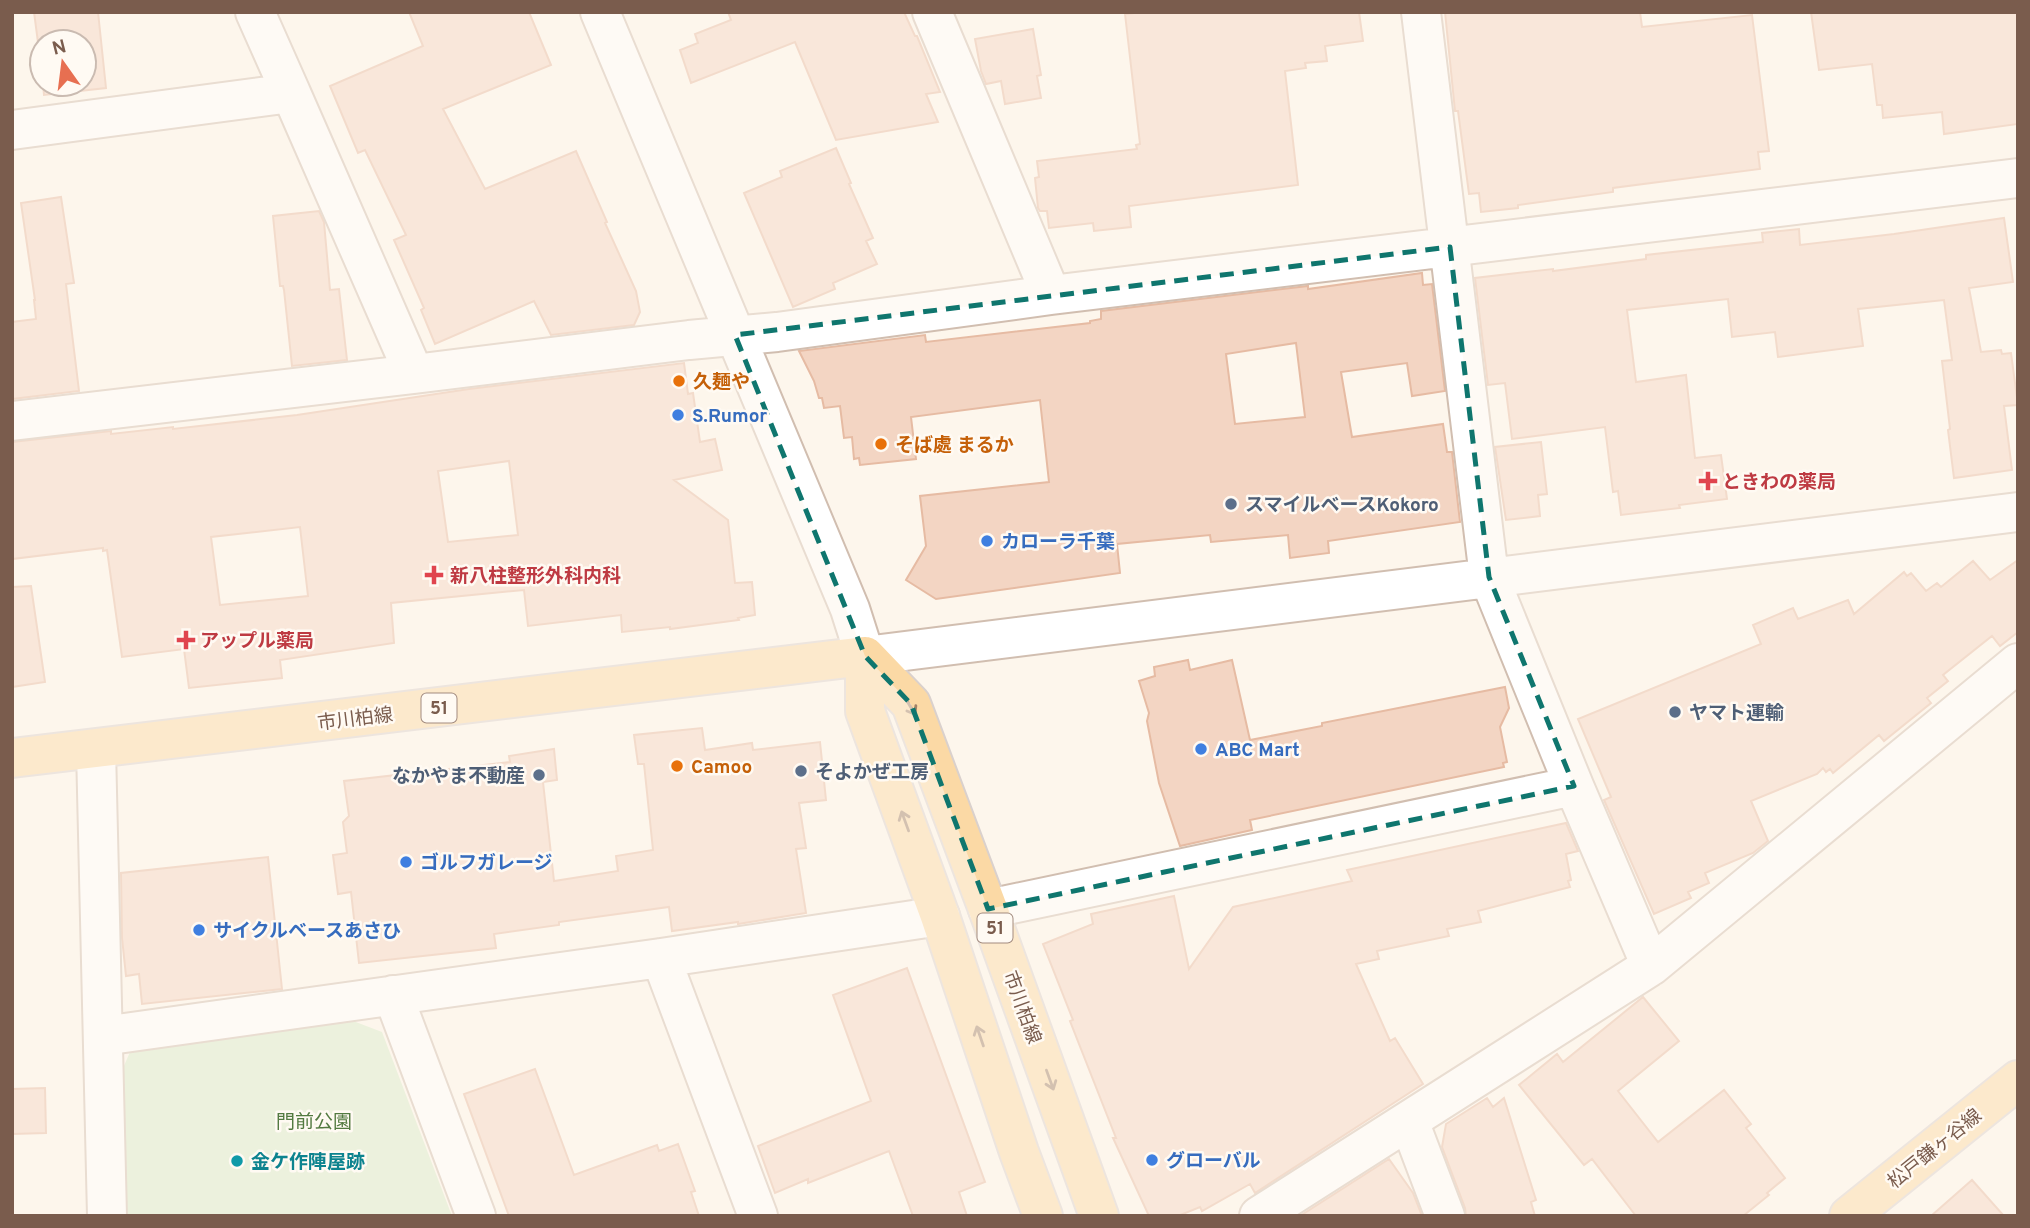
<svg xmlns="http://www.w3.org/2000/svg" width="2030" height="1228" font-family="Overpass,'Noto Sans JP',sans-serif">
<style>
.green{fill:#d8ecc9}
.building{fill:#f3d5c3;stroke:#e6bba3;stroke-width:2;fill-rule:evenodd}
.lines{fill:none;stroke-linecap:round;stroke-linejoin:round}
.minor-casing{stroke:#d1beb0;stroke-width:42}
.major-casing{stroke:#dad1cd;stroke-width:42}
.minor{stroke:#fff;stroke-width:38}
.major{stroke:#fbd9a5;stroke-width:38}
.oneway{stroke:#a18267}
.marked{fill:none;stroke:#0f766e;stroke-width:5;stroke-dasharray:14 9;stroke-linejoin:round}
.food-dot{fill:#e8710a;stroke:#fffaf3;stroke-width:2.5}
.shop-dot{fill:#3f7fe0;stroke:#fffaf3;stroke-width:2.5}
.health-dot{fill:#e0444e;stroke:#fffaf3;stroke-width:2.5}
.service-dot{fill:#5c6f8a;stroke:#fffaf3;stroke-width:2.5}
.culture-dot{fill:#0f9aa8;stroke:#fffaf3;stroke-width:2.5}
.labels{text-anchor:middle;stroke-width:5;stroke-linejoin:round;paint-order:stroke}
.shield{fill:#fffaf3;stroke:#a28b7f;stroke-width:2}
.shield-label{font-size:18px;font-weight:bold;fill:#7a5c4d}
.food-label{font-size:19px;font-weight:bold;fill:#c56008;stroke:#fffaf3;text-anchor:start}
.shop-label{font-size:19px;font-weight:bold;fill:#366cbe;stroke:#fffaf3;text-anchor:start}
.health-label{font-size:19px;font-weight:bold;fill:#be3a42;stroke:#fffaf3;text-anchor:start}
.service-label{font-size:19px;font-weight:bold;fill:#4e5e75;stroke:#fffaf3;text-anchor:start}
.street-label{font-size:19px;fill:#7a5c4d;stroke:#fffaf3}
.park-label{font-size:19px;fill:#537a41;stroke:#fffaf3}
.culture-label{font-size:19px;font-weight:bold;fill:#0d838f;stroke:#fffaf3;text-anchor:start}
</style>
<rect width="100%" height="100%" fill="#fdf6ec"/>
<path class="green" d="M348,1019L382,1032L452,1216H123V1068L130,1052Z"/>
<path class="building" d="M34,12H98L106,88L44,95L43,84H84V42H42V73Z
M409,12H529L551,65L443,109L485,189L576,151L607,222L605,223L636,291L640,312L634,325L551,335L534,301L435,344L421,310L424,308L394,240L406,235L365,150L358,153L330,86L423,46Z
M728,12H904L915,36H917L940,92L926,94L938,122L836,140L795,42L691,83L680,50L698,43L695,34L731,20Z
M1144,12H1359L1363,41L1325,46L1327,61L1305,63L1306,68L1285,71L1298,185L1129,206L1131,227L1094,231L1093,223L1049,228L1047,211H1040L1038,208L1035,178L1039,177L1037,161L1137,149L1136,145L1140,144L1125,14Z
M1445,12H1640L1642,27L1752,15L1769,151L1758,152L1760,169L1613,188V192L1518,205V208L1481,212L1479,193L1469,194L1458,111H1455Z
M1811,12H2018V124L1944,134L1942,112L1883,118L1882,105H1877L1872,64L1819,70Z
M1033,29L1041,75L1037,76L1041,98L1005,104L1001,81L986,84L981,71L975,39Z
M836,148L851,183L849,184L873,238L866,241L877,264L833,283L835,289L793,307L744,193L782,177L780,171Z
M61,197L74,283L66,284L79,391L12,399V322L36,319L34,300H35L21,203Z
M319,211L324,222L330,290L339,289L347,360L292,366L284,290L283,286H280L273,216Z
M2004,218L2013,282L1969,288L1981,352L2001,350L2002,354L2011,353L2018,405L2004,406L2012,470L1954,478L1948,430L1950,429L1942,361L1952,360L1944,300L1858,309L1863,346L1778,357L1775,332L1732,337L1728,299L1627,310L1636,382L1686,375L1695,458L1721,455L1727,499L1679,505L1680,508L1621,515L1618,491L1613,492L1605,427L1512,439L1505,383L1488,385L1475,278L1553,269V271L1646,259V255L1763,242L1762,233L1799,229L1800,245L1894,234Z
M1422,273L1423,285L1432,284L1445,391L1412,396L1407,363L1341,372L1352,437L1443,424L1447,452H1452L1460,522L1328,541L1329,553L1290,558L1288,535L1211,542L1210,535L1117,544L1120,573L936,599L906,580L926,546L920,496L1049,482L1040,400L911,417L916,459L860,465L859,458L854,459L852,437L844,438L840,406L824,408L822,398H819L814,381L799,351L925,335L926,342L1090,323V321L1101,319V311L1308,286V289ZM1296,343L1305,417L1235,424L1226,354Z
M684,363L688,394L693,393L700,442L715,439L722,470L674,480L728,520L735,583L752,582L755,615L738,618L739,620L670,629V627L622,632L621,615L528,626L524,590L391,603L394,643L280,660L282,678L189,688L184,649L122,657L107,550L103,551V548L12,559V442L111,431V434L173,427V429L297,415L469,389ZM509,461L518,535L448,542L438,471ZM300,527L308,596L220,605L211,537Z
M1541,442L1547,494L1538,495L1540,516L1506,520L1495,447Z
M2018,560V632L2000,646L1992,636L1943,675L1948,681L1927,698L1931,703L1884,741L1879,735L1833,773L1830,769L1826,772L1823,768L1817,774L1751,801L1768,841L1753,853L1705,873L1709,883L1688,892L1691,898L1654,914L1604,800L1611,797L1578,719L1761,644L1753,625L1793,608L1798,619L1848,600L1854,614L1904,572L1907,576L1911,573L1926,591L1937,583L1941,587L1973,561L1990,580Z
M31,586L45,682L12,687V587Z
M1188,660L1190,670L1232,660L1250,740L1322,726V723L1505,687L1509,708L1500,727L1507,762L1503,763L1504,767L1250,820L1252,830L1180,846L1159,783L1147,721L1149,713L1139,681L1155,676L1154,667Z
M702,728L705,750L752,743L753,750L820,742L826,800L799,803L806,848L796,849L806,913L738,924V922L672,931L669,907L559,922V925L494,934L496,948L359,963L351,892L338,894L333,855L347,853L343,822L349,816L344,781L510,762L509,756L554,749L557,780L543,782L554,881L618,871L616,856L653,850L644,764H638L634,735Z
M1566,823L1578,851L1566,854L1571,880L1568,881L1570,887L1478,911L1481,922L1447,929L1449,936L1377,951L1379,959L1356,964L1390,1041L1395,1038L1423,1084L1255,1193L1250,1184L1202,1211L1200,1207L1178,1216H1149L1113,1138H1116L1070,1021L1073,1020L1043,944L1093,924L1091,914L1174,896L1189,969L1233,907L1352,881L1347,870Z
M268,857L282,989L142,1004L139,974L126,976L122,938L121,873Z
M907,968L985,1182L959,1192L967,1216H913L889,1151L808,1183V1179L775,1193L758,1146L871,1101L833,995Z
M1643,997L1679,1041L1618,1091L1658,1142L1724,1090L1751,1124L1746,1128L1785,1178L1767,1193L1769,1195L1743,1216H1636L1592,1159L1584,1165L1519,1085L1557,1054L1563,1062Z
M535,1069L574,1175L657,1145L659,1151L678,1144L695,1191L691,1192L699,1216H509L464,1094Z
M45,1088L46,1133L12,1134V1089Z
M1487,1098L1493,1107L1504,1098L1536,1200L1531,1202L1535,1216H1466L1465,1208L1442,1147L1446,1124Z
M1389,1159L1413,1193L1422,1216H1300Z
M1972,1180L2004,1216H1931Z"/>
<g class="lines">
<defs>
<path id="minor" d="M600,12L850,609L865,656L2018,512
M932,12L1051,295
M1421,12L1489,577L1574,786
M291,93L414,374L689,340L777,332L1051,295L2018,178
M12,130L291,93L255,12
M12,421L414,374
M96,749L107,1216
M988,909L1574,786L1651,966L2018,663
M661,958L758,1216
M393,995L476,1216
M103,1036L661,958L940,916
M1409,1121L1445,1216
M1259,1216L1651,966"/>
<path id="major" d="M865,656L911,704L988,909L1099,1216
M865,656V711L940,916L1019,1152L1043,1216
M12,758L865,656
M1849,1216L2018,1080"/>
</defs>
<use href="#minor" class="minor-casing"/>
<use href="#major" class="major-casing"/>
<use href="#minor" class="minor"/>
<use href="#major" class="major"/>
</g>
<defs><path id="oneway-shaft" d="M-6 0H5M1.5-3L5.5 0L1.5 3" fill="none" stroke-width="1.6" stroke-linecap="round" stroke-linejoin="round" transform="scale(1.75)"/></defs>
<g class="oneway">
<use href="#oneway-shaft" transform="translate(910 706) rotate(59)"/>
<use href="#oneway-shaft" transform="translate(905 821) rotate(-110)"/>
<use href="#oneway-shaft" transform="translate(980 1036) rotate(-109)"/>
<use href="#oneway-shaft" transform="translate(1050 1080) rotate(70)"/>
</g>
<path d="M0 0H2030V1228H0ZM1450,247L1489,577L1574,786L988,909L911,704L865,656L735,335Z" fill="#fdf6ec" fill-opacity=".55" fill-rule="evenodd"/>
<path class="marked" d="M1450,247L1489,577L1574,786L988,909L911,704L865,656L735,335Z"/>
<g class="food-dot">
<circle cx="679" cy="381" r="7"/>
<circle cx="881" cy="444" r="7"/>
<circle cx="677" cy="766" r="7"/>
</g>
<g class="shop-dot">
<circle cx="678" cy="415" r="7"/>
<circle cx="987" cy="541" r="7"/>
<circle cx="1201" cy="749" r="7"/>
<circle cx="406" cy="862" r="7"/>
<circle cx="199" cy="930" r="7"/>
<circle cx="1152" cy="1160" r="7"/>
</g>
<g class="health-dot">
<path d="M1704.5 470.5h7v7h7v7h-7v7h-7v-7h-7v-7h7z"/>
<path d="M430.5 564.5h7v7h7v7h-7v7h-7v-7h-7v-7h7z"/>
<path d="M182.5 629.5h7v7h7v7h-7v7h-7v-7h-7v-7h7z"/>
</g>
<g class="service-dot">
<circle cx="1231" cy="504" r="7"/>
<circle cx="1675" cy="712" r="7"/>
<circle cx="801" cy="771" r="7"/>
<circle cx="539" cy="775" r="7"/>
</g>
<circle class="culture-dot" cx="237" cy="1161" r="7"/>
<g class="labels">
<g class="shield">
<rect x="421.5" y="693.5" width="35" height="29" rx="5"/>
<rect x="977.5" y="913.5" width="35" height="29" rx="5"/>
</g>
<g class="shield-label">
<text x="439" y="714">51</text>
<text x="995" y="934">51</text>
</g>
<g class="food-label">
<text x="693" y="388">久麺や</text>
<text x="895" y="451">そば處 まるか</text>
<text x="691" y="773">Camoo</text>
</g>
<g class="shop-label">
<text x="692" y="422">S.Rumor</text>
<text x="1001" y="548">カローラ千葉</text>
<text x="1215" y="756">ABC Mart</text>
<text x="420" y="869">ゴルフガレージ</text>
<text x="213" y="937">サイクルベースあさひ</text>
<text x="1166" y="1167">グローバル</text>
</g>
<g class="health-label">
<text x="1722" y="488">ときわの薬局</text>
<text x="450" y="582">新八柱整形外科内科</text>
<text x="200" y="647">アップル薬局</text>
</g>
<g class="service-label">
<text x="1245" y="511">スマイルベースKokoro</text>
<text x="1689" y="719">ヤマト運輸</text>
<text x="815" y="778">そよかぜ工房</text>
<text x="525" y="782" text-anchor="end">なかやま不動産</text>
</g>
<g class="street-label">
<text transform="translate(355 718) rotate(-7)" y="7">市川柏線</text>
<text transform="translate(1023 1007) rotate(70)" y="7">市川柏線</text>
<text transform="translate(1934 1148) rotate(-39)" y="7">松戸鎌ヶ谷線</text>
</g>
<g class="park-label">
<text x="314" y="1128">門前公園</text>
</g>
<g class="culture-label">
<text x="251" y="1168">金ケ作陣屋跡</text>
</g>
</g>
<rect width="2030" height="1228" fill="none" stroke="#7a5c4d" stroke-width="28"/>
<g transform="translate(63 63) rotate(346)"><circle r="33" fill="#fffaf3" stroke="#cabbb1" stroke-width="2"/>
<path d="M0-5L12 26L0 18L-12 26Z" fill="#e76f51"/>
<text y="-10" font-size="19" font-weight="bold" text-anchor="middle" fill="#7a5c4d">N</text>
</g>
</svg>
